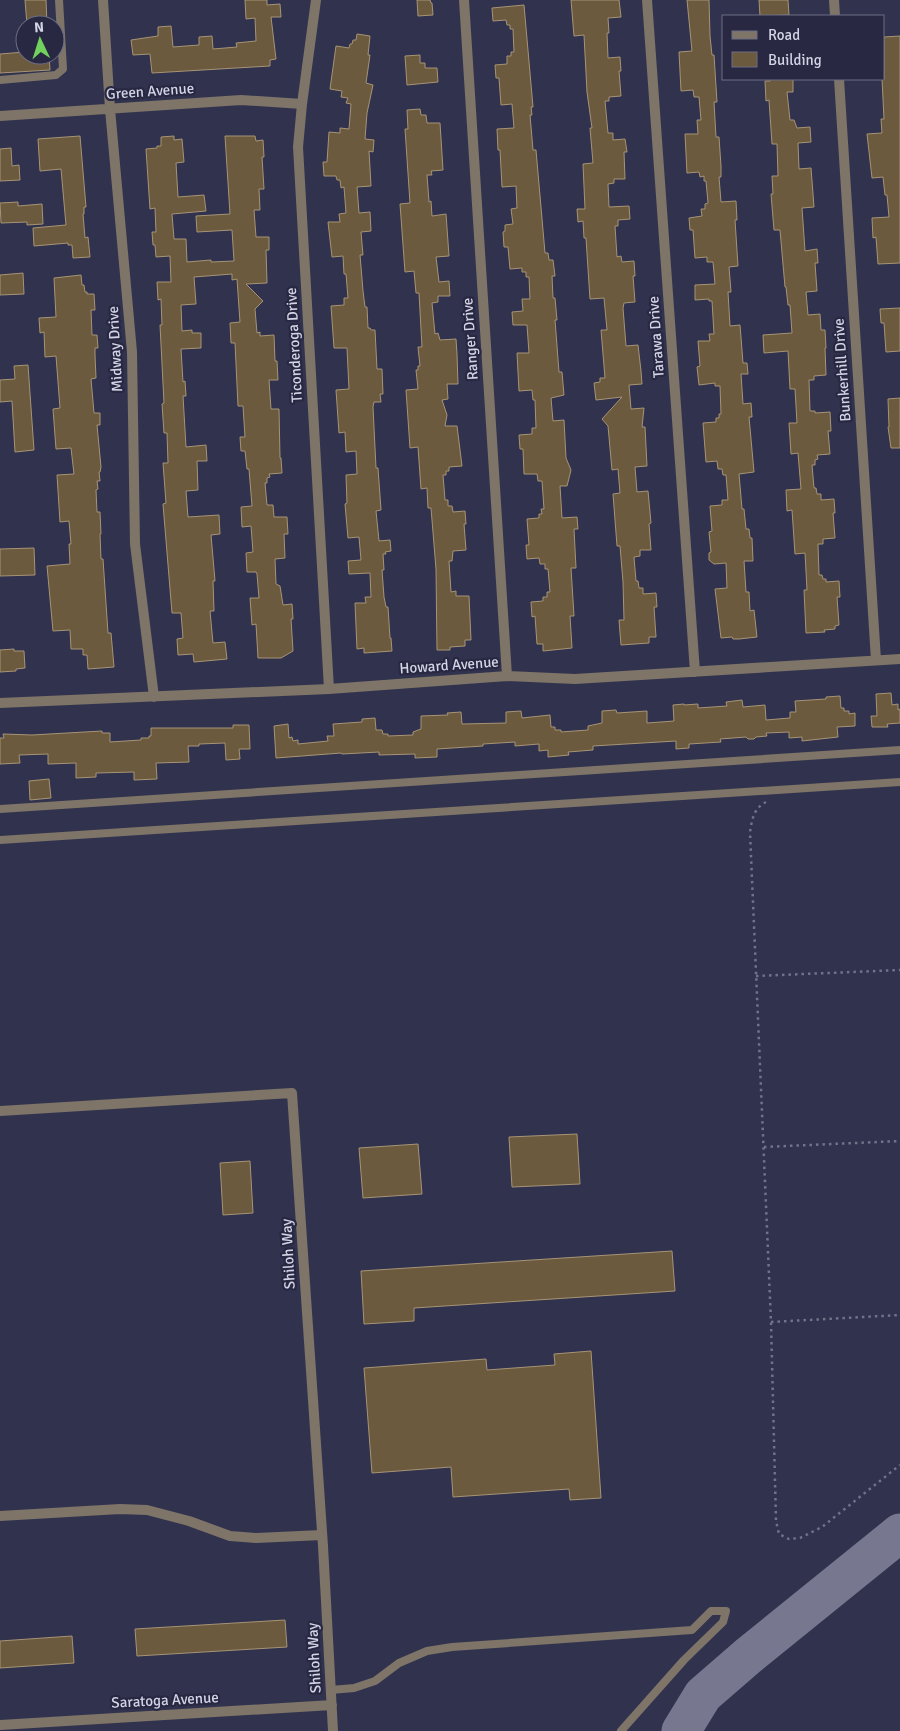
<svg xmlns="http://www.w3.org/2000/svg" width="900" height="1731" font-family="Signika,sans-serif">
<style>
.lines{fill:none;stroke-linecap:round;stroke-linejoin:round}
.taxiway{stroke:#777890;stroke-width:39}
.building{fill:#6c5a3e;stroke:#a79476}
.path{stroke:#71738a;stroke-width:2.5;stroke-dasharray:2.5 4;stroke-linecap:butt}
.lane{stroke:#7e7468;stroke-width:8}
.street{stroke:#7e7468;stroke-width:10}
.labels{text-anchor:middle;stroke-width:4.5;stroke-linejoin:round;paint-order:stroke}
.street-label{font-size:15px;fill:#d3d4e6;stroke:#282843}
</style>
<rect width="100%" height="100%" fill="#31334e"/>
<g class="lines">
<path class="taxiway" d="M681,1731L703,1695L748,1656L900,1533"/>
</g>
<path class="building" d="M25,0H46L47,25H27Z
M245,0H267V5L280,4L281,17H271L276,59L270,60V66L152,73L150,54L133,55L131,40L158,36V27L171,26L173,47L199,45V37L212,36L213,49L237,47L236,43L256,41L255,18L246,19Z
M417,0H430L431,3H432L433,15L418,16Z
M571,0H619L621,17L608,18L609,33H607L608,58L620,57L621,71H619L621,96L609,97V101H605L608,133H613V140L625,139L627,152H624L625,179H614V183L608,184L609,207L629,206L630,219L618,220V226H615L617,257L621,256L622,262L634,261L635,276H633L635,302L624,303L623,308L626,346L638,345L641,371L642,384L629,385L631,409L644,408L642,427H645L647,466L635,467L637,492L648,491L651,523L649,524L651,550H640V556L634,557L636,581H638L639,588H643V594L656,593L657,607H654L656,637H649V643L621,645L619,620H624L623,582L620,546H617L613,494L620,493L618,469L612,470L608,426L602,419L622,397L596,400L594,383L600,382V378H605L601,330H607L604,298L590,299L586,238H584L583,221L578,222L577,209H585L583,164L593,163L590,128H592L587,92L584,35L574,36Z
M687,0H709L710,36L712,55H714L717,102H714L716,137H719L721,166V177H719L721,202L736,201L737,220H735L738,266L729,267L731,292H728L730,326L740,325L743,363H747L748,374H741L743,404L751,403L752,417H749L754,472L739,474L742,509H744L746,529H749L750,538H752L753,561H744L746,592H749L750,611L754,610L757,637L739,639H733L732,637L721,638L715,589L727,588L726,563L714,564L709,560V553L711,552L709,532L712,531L710,506L722,505V500H728L726,475H723L722,469H718L717,461L706,462L703,423L716,422V418H719V414H721L720,386H715V383L699,385L697,367L700,366L698,341H710L709,334H714L712,301H709V299L695,300V285L715,284L713,262H707V257L695,258L693,230H690L689,218L702,216L701,209H705V204L708,203L706,181H704V176L700,177L699,172L687,173L685,134H698L697,120H701L699,97H694L693,90L681,91L679,52L692,51Z
M759,0H788L789,15L760,16Z
M524,5L533,107H531L532,115H530L533,150H536L545,253H548L549,260H553L555,276H552L553,298H555L557,320H555L559,372H562L564,395L551,398L553,421L564,420L566,458L571,470L567,486H560L562,518L577,517L578,529H574L576,568H571L574,616H570L572,648L543,651V644H537L535,616L532,617L531,602L543,601V597H547V592H550L548,569H545V564H540L539,558L527,559L526,545H529L527,519L539,518V514H542L541,509H544L542,481H538L537,474H524L523,449H520L519,435L532,434V428H536L535,400H533L532,390L519,391L517,353H529L527,325H513L512,312L523,311L522,299H530L529,277H526V272H522V268L510,269L508,247H504L503,232L505,231V225L513,224L511,209L517,208L516,186L502,187L500,150H498L497,129L514,128L512,104L501,105L499,78H496L495,65L507,64V56H511V52H514L513,29H510V25H507L506,20L493,21L492,8Z
M357,34L370,36L368,55H370L366,83L373,85L367,113L365,139L374,140L373,152L369,151L371,186L357,187L359,213L370,212L371,231L361,232L363,255H360L363,291L365,307H367L368,328H370L371,330H375L377,369H382L383,394H380L381,402H374L373,407L376,468H378L381,510L376,511L379,541L390,540L391,551L385,552L386,554H383L384,570H382L384,597L386,607H388L390,638H391L392,651L364,653V648L357,649L355,603H366L365,597H371L370,573L349,574L348,561L361,560L359,537L348,538L345,504L347,503L346,475L357,474L356,451L346,452L345,432L339,433L336,390L349,389L347,348H334L331,306L344,305V298H348L346,274H344L343,256L332,257L328,222H340L339,214L346,213L344,187L341,188L340,180H337L336,176H324L323,162H327L329,132L340,133V128L349,129L351,104L346,103L348,98L341,97L342,91L330,89L336,46L349,48L350,44H352L353,40H356Z
M900,36V263L878,264L876,237L873,238L872,218L889,217L887,195H885L883,177L872,178L867,134L882,133L881,119H884L882,79H884V37Z
M25,52V55H49L50,70L0,73V54Z
M420,55V63H425V68H437L438,82L407,85L405,56Z
M770,79H793V92H787L790,120H794L797,128L810,127L811,142L798,143L799,169L811,168L814,207L802,208L805,251L817,249L818,263H815L817,291L806,292L808,315L820,314L821,330H825L826,348H825L826,375L814,376V380H809L810,411H815V413L830,412L831,431H828L830,454L817,455L818,459L815,460V465H812L814,488H816L817,494H821V500L834,499L835,513H833L835,538L823,539V544H818L819,575H822L823,579H826V582L839,581L840,597H837L839,625L835,626V629L824,630L825,632L806,633L804,590H807L805,553L795,554L792,510L787,511L786,490L801,489L798,453L791,454L789,423H797L795,389H790L788,351L764,353L763,335L792,333L790,305H788L786,287H785L780,230H774L771,194H773L772,176H778L777,144H772L769,100L766,101L765,81H770Z
M420,109L421,115H426L427,123H440L443,170L431,171L432,175H427L429,202L431,201L432,216L446,214L449,256L436,257L439,282L449,281L450,296H438V302L432,303L435,334L438,333L440,340L456,339L457,354L458,384H447L448,399L442,400L447,415L445,426H457L462,466L449,467V471H446V475H443L445,500H448V506H452L453,512L465,511L466,524H464L466,550L453,551L452,561H449L451,592L456,591V596H469L471,640H465V646L450,647V650H437L436,569L431,508H428L427,488L421,489L418,447L410,448L406,390L418,389L416,370H418V366H420L418,347H422L419,293H416L414,271L405,272L400,204L410,203L405,129H408L407,110Z
M80,136L86,207H84V214H83L85,238L88,237L90,257L73,258L72,245H68V243L34,246L33,228L66,225L61,169L40,171L38,139Z
M174,136V140L182,139L184,162L176,163L178,197L204,195L206,211L172,214L174,239H186L187,262L211,260V262L234,261L232,230L197,232L196,216L230,214L225,136H255L256,141L263,140L264,157H262L264,189H259L260,210H254L256,237H269V250H266L267,283L246,284L263,301L255,309L257,333L260,332V336L274,335L275,361H277L278,380H269L271,409H279L280,458H281L282,473L269,474L270,477L267,478V483H265L267,505H273L274,517H287L288,534H284L285,558L275,559L276,584L280,586L283,605L292,604L293,619H291L293,651L281,658H258L256,624L252,625L250,598H259L257,574L256,572H247L246,553L253,552L251,526L242,527L241,507L252,506L249,469H247L245,451H241L240,437H245L243,406H238L235,343H231L230,323L240,322L237,279L232,280V274L194,277L196,304L181,305L182,331L192,330V333H201V348L181,349L183,382L185,381L186,396H183L186,447L206,445L207,461H197L198,490L186,491L188,517L219,515L220,534L211,535L215,581H213L214,611H210L213,643L225,642L227,659L194,662L193,654L178,655L177,639L183,638L181,613H172L163,504L166,503L163,463H168L167,433H164L162,404L164,403L160,325H162L161,299L158,300L157,282H171L170,256L156,257L155,245H153L152,232H156L155,208L150,209L146,149L157,148V146H161V137Z
M11,148L12,166L19,165L20,180L0,181V149Z
M18,202V206L42,204L43,224L27,225V222L1,223L0,203Z
M23,273L24,294L0,295V275Z
M81,275L82,285H84L85,292H87V294H94L95,310H91L92,335H97L98,348H95V355L96,378L91,379L94,413H100V425H97L101,467L100,472H99L100,481H97L98,489L96,490L97,512H100L101,534H100L101,559H103L108,633H111L114,667L88,669L87,655H83V649H71L70,630L53,631L47,566L70,564L69,544H71L69,521L60,522L57,475L74,474L71,448L56,449L53,409L60,408L56,356L45,357L44,332L40,333L39,318L56,317L54,278Z
M900,308V351L886,352L884,323H881L880,309Z
M28,365L34,450L15,452L12,401L0,402V380L15,379L14,366Z
M900,398V448H891L888,427H889L888,399Z
M34,548L35,575L0,576V549Z
M14,649V651H24L25,668L16,669V671L0,672V650Z
M891,693L892,705L898,704V710L900,709V723L887,724L888,727H872L871,716H877L876,694Z
M840,696L841,708H844V711H849V714L855,713V726L837,727L838,737L802,741V737L789,738V732L766,733L767,736L756,737L754,739H748L746,737L720,739L721,742L689,744V748L676,749V741L593,746V750L568,752L569,755L548,757V750L539,751V744L515,746V742L483,744V746L437,749V757L415,758V754L379,755V752L342,754L341,753L276,758L274,726L288,724L289,738L292,737L293,741L298,740V744L328,741L327,736H334L333,724L362,722V719L375,718L376,730H382L383,734H388V736L413,735V732L421,729V716L448,715L447,713L461,712L462,724L506,723V712L521,711L522,718L550,715L551,727H555V730H561V732L588,730V726L602,723V711L616,710L617,713L647,711V723L674,721L673,705L684,704V705L698,704V708L727,706L726,702L742,700L743,707L765,705L766,720L790,718V712H796L795,701L826,699V697Z
M233,725H249L250,749H239L240,759L226,760L225,743L199,744V746H188L189,762L156,763L157,779L134,780V772L96,773V777L76,778V763L48,764V754L19,755L20,763L0,764V738H4L3,734L32,735L102,731V733H110V742L141,740V738H149V736H151V728H233Z
M49,779L51,798L30,800L29,781Z
M577,1134L580,1184L512,1187L509,1137Z
M418,1144L422,1194L363,1198L359,1148Z
M250,1161L253,1213L223,1215L220,1163Z
M672,1251L675,1291L414,1308V1321L364,1324L361,1271Z
M591,1351L601,1498L570,1500L569,1489L453,1497L451,1467L372,1473L364,1368L486,1359L487,1370L555,1365L554,1354Z
M285,1620L287,1647L137,1656L135,1629Z
M72,1636L74,1663L0,1668V1641Z"/>
<g class="lines">
<path class="path" d="M766,802C754,808 752,819 750,832L771,1322L776,1521L779,1534L789,1539L800,1538L822,1527L900,1465
M756,976L900,970
M764,1147L900,1141
M771,1322L900,1315"/>
<path class="lane" d="M0,80L56,75L63,69L59,0
M0,809L900,750
M0,840L900,782
M331,1690L354,1688L375,1681L399,1663L427,1651L452,1647L692,1630L711,1611H726L723,1622L684,1660L621,1731"/>
<path class="street" d="M103,0L110,109L132,352L135,544L154,697
M316,0L302,104L298,147L329,689
M464,0L507,676
M647,0L695,672
M834,0L835,16
M839,79L876,660
M0,116L241,100L302,104
M0,703L329,689L507,676L575,679L900,659
M0,1111L292,1093L323,1546L333,1731
M0,1516L120,1509L147,1510L189,1521L230,1536L256,1538L322,1535
M0,1725L332,1705"/>
</g>
<g class="labels">
<g class="street-label">
<text transform="translate(150 91) rotate(-4)" y="5">Green Avenue</text>
<text transform="translate(656 337) rotate(-94)" y="5">Tarawa Drive</text>
<text transform="translate(470 339) rotate(-94)" y="5">Ranger Drive</text>
<text transform="translate(294 345) rotate(-93)" y="5">Ticonderoga Drive</text>
<text transform="translate(115 349) rotate(-93)" y="5">Midway Drive</text>
<text transform="translate(842 370) rotate(-94)" y="5">Bunkerhill Drive</text>
<text transform="translate(449 665) rotate(-4)" y="5">Howard Avenue</text>
<text transform="translate(288 1254) rotate(-93)" y="5">Shiloh Way</text>
<text transform="translate(314 1658) rotate(-93)" y="5">Shiloh Way</text>
<text transform="translate(165 1700) rotate(-3)" y="5">Saratoga Avenue</text>
</g>
</g>
<rect x="722" y="15" width="162" height="65" fill="#282843" stroke="#6c6d84"/>
<rect x="732" y="31" width="25" height="8" fill="#7e7468" stroke="#6c6d84"/>
<text x="768" y="40" font-size="15" fill="#d3d4e6">Road</text>
<rect x="732" y="52" width="25" height="15" fill="#6c5a3e" stroke="#6c6d84"/>
<text x="768" y="65" font-size="15" fill="#d3d4e6">Building</text>
<g transform="translate(40 40) rotate(356)"><circle r="24" fill="#282843" stroke="#6c6d84"/>
<path d="M0-4L9 19L0 12L-9 19Z" fill="#71d25e"/>
<text y="-8" font-size="14" font-weight="bold" text-anchor="middle" fill="#d3d4e6">N</text>
</g>
</svg>
